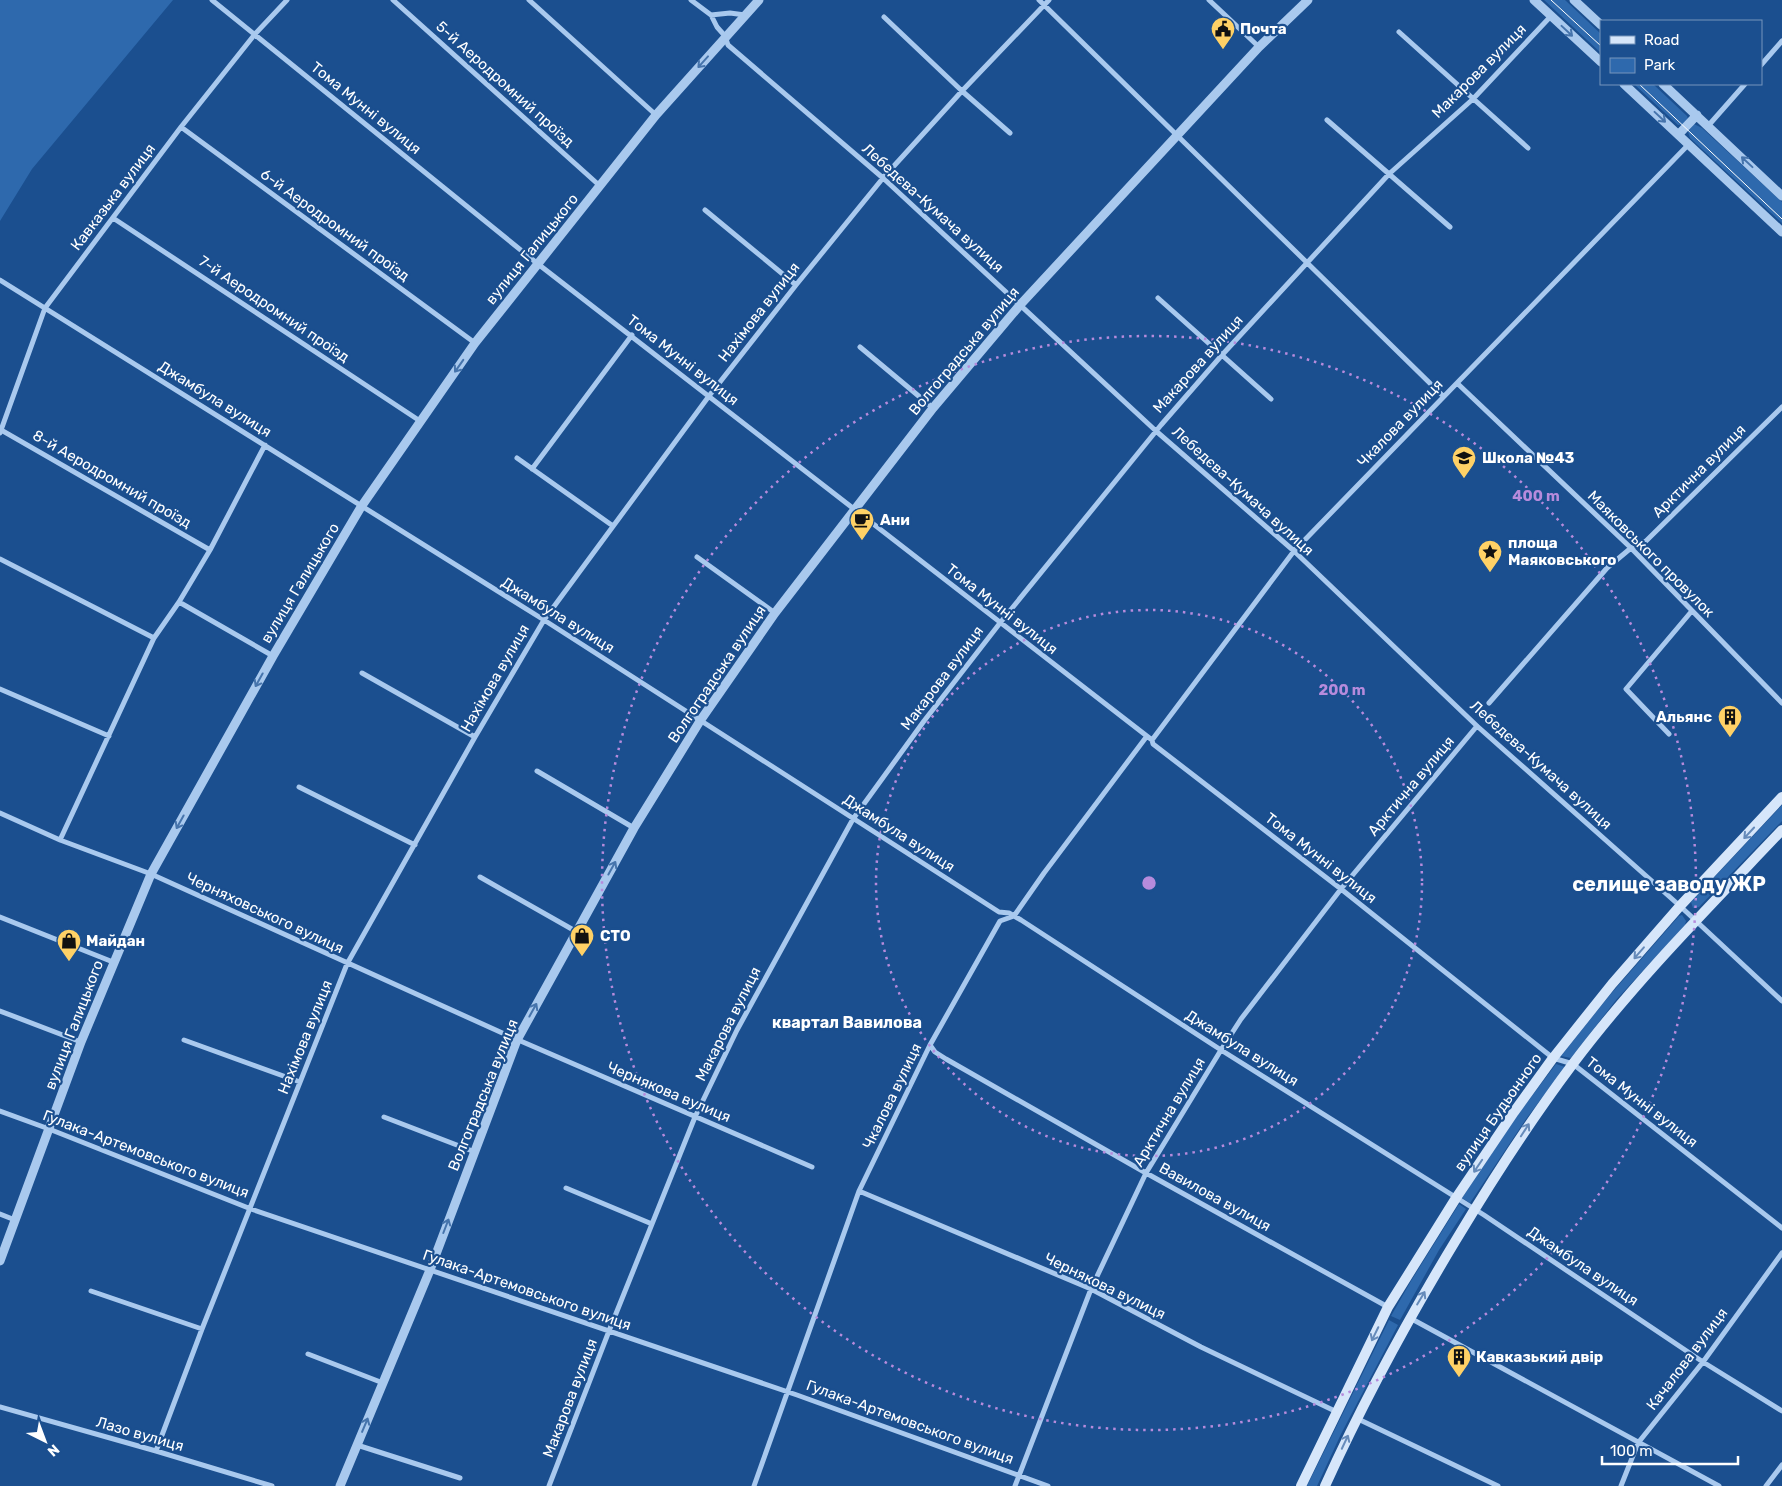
<svg xmlns="http://www.w3.org/2000/svg" width="1782" height="1486" font-family="Rubik,sans-serif">
<style>
.green{fill:#2e69ad}
.lines{fill:none;stroke-linecap:round;stroke-linejoin:round}
.minor{stroke:#a9c9ee;stroke-width:5}
.tertiary{stroke:#a9c9ee;stroke-width:9}
.secondary{stroke:#d6e6fa;stroke-width:10}
.tram{stroke:#fff;stroke-width:1}
.oneway{stroke:#4674ac}
.oneway2{stroke:#668bba}
.ring{fill:none;stroke:#b68bdc;stroke-width:2.5;stroke-dasharray:2.5 5}
.labels{text-anchor:middle;stroke-width:4.5;stroke-linejoin:round;paint-order:stroke}
.poi-label{font-size:15px;font-weight:bold;fill:#fff;stroke:#1b4f8f;text-anchor:start}
.street-label{font-size:15px;fill:#fff;stroke:#1b4f8f}
.neighbourhood-label{font-size:16px;font-weight:bold;fill:#fff;stroke:#1b4f8f}
.district-label{font-size:20px;font-weight:bold;fill:#fff;stroke:#1b4f8f}
.centre{fill:#b68bdc;stroke:#1b4f8f;stroke-width:2.5}
.ring-label{font-size:15px;text-anchor:middle;font-weight:bold;fill:#b68bdc;stroke:#1b4f8f;stroke-width:4.5;stroke-linejoin:round;paint-order:stroke}
</style>
<rect width="100%" height="100%" fill="#1b4f8f"/>
<path class="green" d="M0,0H173L32,169L0,221Z
M1544,0H1565L1601,34V53Z
M1634,84H1653L1687,116L1688,119L1684,124L1678,125Z
M1694,124L1702,128L1782,202V223L1690,138L1688,132Z
M1782,805V821L1699,907L1693,908L1691,902Z
M1682,915L1686,921L1685,925L1616,1000L1571,1058L1561,1056L1609,996L1679,916Z
M1556,1064L1565,1067L1526,1119L1470,1203L1462,1198L1519,1113Z
M1459,1204L1466,1209L1439,1250L1400,1320L1391,1316L1411,1281Z
M1389,1320L1398,1325L1341,1434L1317,1486H1307Z"/>
<g class="lines">
<path class="minor" d="M212,0L538,264L1152,740L1153,744L1341,889L1553,1058L1573,1064L1782,1228
M393,0L600,186
M529,0L656,115
M691,0L711,15L717,27L725,36L728,45L883,178L1156,431L1294,551L1477,726L1680,906L1782,1001
M1039,0L1443,396
M1209,0L1259,47
M711,15L730,13L745,15
M884,17L962,91L1010,133
M1399,32L1528,148
M1761,65L1782,41
M1327,120L1450,227
M1708,126L1745,84
M181,127L475,343
M705,210L796,285
M113,218L420,421
M0,280L544,620L999,912L1009,913L1021,920L1221,1050L1484,1215L1703,1362L1782,1411
M1158,298L1271,399
M860,347L933,408
M1457,383L1631,548L1782,703
M1,430L210,550
M0,433L45,308L181,127L255,34L287,0
M517,458L613,526
M532,469L632,335
M697,557L775,613
M0,559L154,638
M179,602L273,656
M362,673L475,737
M0,689L109,736
M1489,703L1607,568L1631,548L1646,541L1782,407
M1669,734L1626,689L1691,612
M1152,740L1294,551L1689,144
M537,771L634,828
M299,787L415,845
M0,813L60,840L151,874L509,1036L812,1167
M60,840L154,638L179,602L210,550L265,445
M480,877L577,932
M0,917L113,962
M0,1011L81,1042
M184,1040L300,1082
M930,1045L935,1052L946,1059L1146,1173L1388,1307
M0,1111L49,1129L251,1209L797,1395L1048,1486
M384,1117L475,1152
M566,1188L652,1224
M859,1191L1091,1289L1201,1347L1337,1412
M0,1214L15,1220
M91,1291L202,1329
M1410,1318L1719,1486
M308,1354L383,1383
M0,1407L156,1451L272,1486
M1356,1418L1498,1486
M357,1445L460,1478
M156,1451L202,1329L347,964L475,737L544,620L709,396L796,285L883,178L962,91L1049,0
M549,1486L609,1331L695,1117L737,1030L853,819L924,721L1000,623L1161,425L1222,355L1389,174L1473,99L1551,16
M754,1486L859,1191L930,1045L1000,921L1014,916L1044,873L1147,736
M1015,1486L1091,1289L1146,1173L1221,1050L1241,1019L1341,889L1477,726
M1621,1486L1638,1443L1703,1362L1782,1253
M1766,1486L1782,1465"/>
<path class="tertiary" d="M1534,0L1601,62
M1574,0L1601,25
M1624,84L1782,232
M1663,84L1782,196
M1679,134L1697,115
M0,1261L81,1042L151,874L273,656L361,507L475,343L656,115L759,0
M340,1486L430,1270L517,1040L634,828L700,721L775,613L933,408L1020,305L1259,47L1308,0"/>
<path class="secondary" d="M1301,1486L1388,1307L1456,1198L1514,1112L1553,1058L1612,984L1680,906L1782,797
M1325,1486C1364,1400 1407,1321 1456,1240C1492,1180 1530,1121 1572,1065C1635,981 1710,906 1782,830"/>
<path class="tram" d="M1551,0L1601,46
M1639,84L1782,219"/>
</g>
<defs><path id="oneway-shaft" d="M-6 0H5M1.5-3L5.5 0L1.5 3" fill="none" stroke-width="1.6" stroke-linecap="round" stroke-linejoin="round" transform="scale(1.25)"/></defs>
<g class="oneway">
<use href="#oneway-shaft" transform="translate(1567 31) rotate(43)"/>
<use href="#oneway-shaft" transform="translate(703 62) rotate(132)"/>
<use href="#oneway-shaft" transform="translate(1660 117) rotate(43)"/>
<use href="#oneway-shaft" transform="translate(1747 162) rotate(-137)"/>
<use href="#oneway-shaft" transform="translate(459 366) rotate(125)"/>
<use href="#oneway-shaft" transform="translate(259 680) rotate(119)"/>
<use href="#oneway-shaft" transform="translate(180 822) rotate(119)"/>
<use href="#oneway-shaft" transform="translate(612 868) rotate(-61)"/>
<use href="#oneway-shaft" transform="translate(533 1010) rotate(-61)"/>
<use href="#oneway-shaft" transform="translate(446 1226) rotate(-69)"/>
<use href="#oneway-shaft" transform="translate(365 1425) rotate(-67)"/>
</g>
<g class="oneway2">
<use href="#oneway-shaft" transform="translate(1749 833) rotate(133)"/>
<use href="#oneway-shaft" transform="translate(1639 953) rotate(131)"/>
<use href="#oneway-shaft" transform="translate(1525 1130) rotate(-57)"/>
<use href="#oneway-shaft" transform="translate(1478 1166) rotate(124)"/>
<use href="#oneway-shaft" transform="translate(1421 1298) rotate(-59)"/>
<use href="#oneway-shaft" transform="translate(1375 1334) rotate(116)"/>
<use href="#oneway-shaft" transform="translate(1345 1442) rotate(-65)"/>
</g>
<g class="ring">
<circle cx="1149" cy="883" r="273"/>
<circle cx="1149" cy="883" r="547"/>
</g>
<defs>
<symbol id="civic-pin" viewBox="-11 -11 22 30"><path d="M0 17L-7.5 6A9.5 9.5 0 1 1 7.5 6Z" fill="#ffd166" stroke="#1b4f8f"/><path d="M-.6-6.5H3V-4.5H.6V-3L4-1V1h2V6H-6V1h2V-1L-.6-3ZM-1.2 2.5V6h2.4V2.5Z" fill="#111"/></symbol>
<symbol id="school-pin" viewBox="-11 -11 22 30"><path d="M0 17L-7.5 6A9.5 9.5 0 1 1 7.5 6Z" fill="#ffd166" stroke="#1b4f8f"/><path d="M0-5L7-2L0 1L-7-2ZM-4 1L0 2.5L4 1V4Q0 6-4 4Z" fill="#111"/></symbol>
<symbol id="cafe-pin" viewBox="-11 -11 22 30"><path d="M0 17L-7.5 6A9.5 9.5 0 1 1 7.5 6Z" fill="#ffd166" stroke="#1b4f8f"/><path d="M-5.5-4.5H6V0H3Q3 3.5 0 3.5H-2.5Q-5.5 3.5-5.5 0ZM3-3.2v2h1.7v-2ZM-6 4.5H4V6H-6Z" fill="#111"/></symbol>
<symbol id="sight-pin" viewBox="-11 -11 22 30"><path d="M0 17L-7.5 6A9.5 9.5 0 1 1 7.5 6Z" fill="#ffd166" stroke="#1b4f8f"/><path d="M0-6L1.8-2.2L6-1.7L2.9 1.2L3.7 5.4L0 3.3L-3.7 5.4L-2.9 1.2L-6-1.7L-1.8-2.2Z" fill="#111"/></symbol>
<symbol id="building-pin" viewBox="-11 -11 22 30"><path d="M0 17L-7.5 6A9.5 9.5 0 1 1 7.5 6Z" fill="#ffd166" stroke="#1b4f8f"/><path d="M-4-6H4V6H1V3H-1V6H-4ZM-2.5-4.3h1.7v1.8h-1.7ZM.8-4.3h1.7v1.8H.8ZM-2.5-1h1.7V.8h-1.7ZM.8-1h1.7V.8H.8Z" fill="#111"/></symbol>
<symbol id="shop-pin" viewBox="-11 -11 22 30"><path d="M0 17L-7.5 6A9.5 9.5 0 1 1 7.5 6Z" fill="#ffd166" stroke="#1b4f8f"/><path d="M-5-2.5h2.3a2.7 3.5 0 0 1 5.4 0H5L5.5 6h-11ZM-1.5-2.5h3a1.5 2.3 0 0 0-3 0Z" fill="#111"/></symbol>
</defs>
<g fill-rule="evenodd">
<use href="#civic-pin" x="1209" y="15" width="28" height="38"/>
<use href="#school-pin" x="1450" y="444" width="28" height="38"/>
<use href="#cafe-pin" x="848" y="506" width="28" height="38"/>
<use href="#sight-pin" x="1476" y="538" width="28" height="38"/>
<use href="#building-pin" x="1716" y="703" width="28" height="38"/>
<use href="#shop-pin" x="568" y="922" width="28" height="38"/>
<use href="#shop-pin" x="55" y="927" width="28" height="38"/>
<use href="#building-pin" x="1445" y="1343" width="28" height="38"/>
</g>
<g class="labels">
<g class="poi-label">
<text x="1240" y="34">Почта</text>
<text x="1482" y="463">Школа №43</text>
<text x="880" y="525">Ани</text>
<text x="1508" y="548">площа<tspan x="1508" dy="17">Маяковського</tspan></text>
<text x="1712" y="722" text-anchor="end">Альянс</text>
<text x="600" y="941">СТО</text>
<text x="86" y="946">Майдан</text>
<text x="1476" y="1362">Кавказький двір</text>
</g>
<g class="street-label">
<text transform="translate(1479 71) rotate(-45)" y="5">Макарова вулиця</text>
<text transform="translate(505 84) rotate(42)" y="5">5-й Аеродромний проїзд</text>
<text transform="translate(366 108) rotate(39)" y="5">Тома Мунні вулиця</text>
<text transform="translate(113 197) rotate(-53)" y="5">Кавказька вулиця</text>
<text transform="translate(933 208) rotate(42)" y="5">Лебедєва-Кумача вулиця</text>
<text transform="translate(335 225) rotate(36)" y="5">6-й Аеродромний проїзд</text>
<text transform="translate(532 249) rotate(-51)" y="5">вулиця Галицького</text>
<text transform="translate(274 309) rotate(34)" y="5">7-й Аеродромний проїзд</text>
<text transform="translate(759 312) rotate(-52)" y="5">Нахімова вулиця</text>
<text transform="translate(964 351) rotate(-50)" y="5">Волгоградська вулиця</text>
<text transform="translate(683 360) rotate(38)" y="5">Тома Мунні вулиця</text>
<text transform="translate(1198 364) rotate(-48)" y="5">Макарова вулиця</text>
<text transform="translate(215 399) rotate(32)" y="5">Джамбула вулиця</text>
<text transform="translate(1400 423) rotate(-46)" y="5">Чкалова вулиця</text>
<text transform="translate(1699 471) rotate(-45)" y="5">Арктична вулиця</text>
<text transform="translate(112 479) rotate(30)" y="5">8-й Аеродромний проїзд</text>
<text transform="translate(1243 491) rotate(42)" y="5">Лебедєва-Кумача вулиця</text>
<text transform="translate(1651 554) rotate(45)" y="5">Маяковського провулок</text>
<text transform="translate(300 583) rotate(-59)" y="5">вулиця Галицького</text>
<text transform="translate(1002 609) rotate(38)" y="5">Тома Мунні вулиця</text>
<text transform="translate(558 615) rotate(32)" y="5">Джамбула вулиця</text>
<text transform="translate(717 674) rotate(-56)" y="5">Волгоградська вулиця</text>
<text transform="translate(495 678) rotate(-60)" y="5">Нахімова вулиця</text>
<text transform="translate(942 678) rotate(-53)" y="5">Макарова вулиця</text>
<text transform="translate(1541 765) rotate(42)" y="5">Лебедєва-Кумача вулиця</text>
<text transform="translate(1411 786) rotate(-50)" y="5">Арктична вулиця</text>
<text transform="translate(899 833) rotate(33)" y="5">Джамбула вулиця</text>
<text transform="translate(1321 858) rotate(38)" y="5">Тома Мунні вулиця</text>
<text transform="translate(265 913) rotate(25)" y="5">Черняховського вулиця</text>
<text transform="translate(728 1024) rotate(-63)" y="5">Макарова вулиця</text>
<text transform="translate(74 1025) rotate(-69)" y="5">вулиця Галицького</text>
<text transform="translate(305 1037) rotate(-68)" y="5">Нахімова вулиця</text>
<text transform="translate(1242 1048) rotate(32)" y="5">Джамбула вулиця</text>
<text transform="translate(669 1092) rotate(23)" y="5">Чернякова вулиця</text>
<text transform="translate(483 1095) rotate(-68)" y="5">Волгоградська вулиця</text>
<text transform="translate(892 1096) rotate(-64)" y="5">Чкалова вулиця</text>
<text transform="translate(1642 1102) rotate(38)" y="5">Тома Мунні вулиця</text>
<text transform="translate(1169 1112) rotate(-59)" y="5">Арктична вулиця</text>
<text transform="translate(1498 1112) rotate(-55)" y="5">вулиця Будьонного</text>
<text transform="translate(146 1154) rotate(21)" y="5">Гулака-Артемовського вулиця</text>
<text transform="translate(1215 1197) rotate(29)" y="5">Вавилова вулиця</text>
<text transform="translate(1583 1266) rotate(34)" y="5">Джамбула вулиця</text>
<text transform="translate(1105 1286) rotate(26)" y="5">Чернякова вулиця</text>
<text transform="translate(527 1290) rotate(19)" y="5">Гулака-Артемовського вулиця</text>
<text transform="translate(1687 1359) rotate(-53)" y="5">Качалова вулиця</text>
<text transform="translate(570 1398) rotate(-69)" y="5">Макарова вулиця</text>
<text transform="translate(910 1422) rotate(20)" y="5">Гулака-Артемовського вулиця</text>
<text transform="translate(140 1434) rotate(16)" y="5">Лазо вулиця</text>
</g>
<g class="neighbourhood-label">
<text x="847" y="1028">квартал Вавилова</text>
</g>
<g class="district-label">
<text x="1669" y="891">селище заводу ЖР</text>
</g>
</g>
<circle cx="1149" cy="883" r="8" class="centre"/>
<g class="ring-label">
<text x="1536" y="501">400 m</text>
<text x="1342" y="695">200 m</text>
</g>
<rect x="1600" y="20" width="162" height="65" fill="#1b4f8f" stroke="#7695bc"/>
<rect x="1610" y="36" width="25" height="8" fill="#d6e6fa" stroke="#7695bc"/>
<text x="1644" y="45" font-size="15" fill="#ffffff">Road</text>
<rect x="1610" y="58" width="25" height="15" fill="#2e69ad" stroke="#7695bc"/>
<text x="1644" y="70" font-size="15" fill="#ffffff">Park</text>
<g transform="translate(45 1441) rotate(138)" stroke="#1b4f8f" stroke-width="4" paint-order="stroke">
<path d="M0-4L9 19L0 12L-9 19Z" fill="#ffffff"/>
<text y="-8" font-size="14" font-weight="bold" text-anchor="middle" fill="#ffffff">N</text>
</g>
<path d="M1602 1456v8h136v-8" fill="none" stroke="#ffffff" stroke-width="2.5"/>
<text x="1610" y="1456" font-size="15" fill="#ffffff" stroke="#1b4f8f" stroke-width="4" paint-order="stroke">100 m</text>
</svg>
